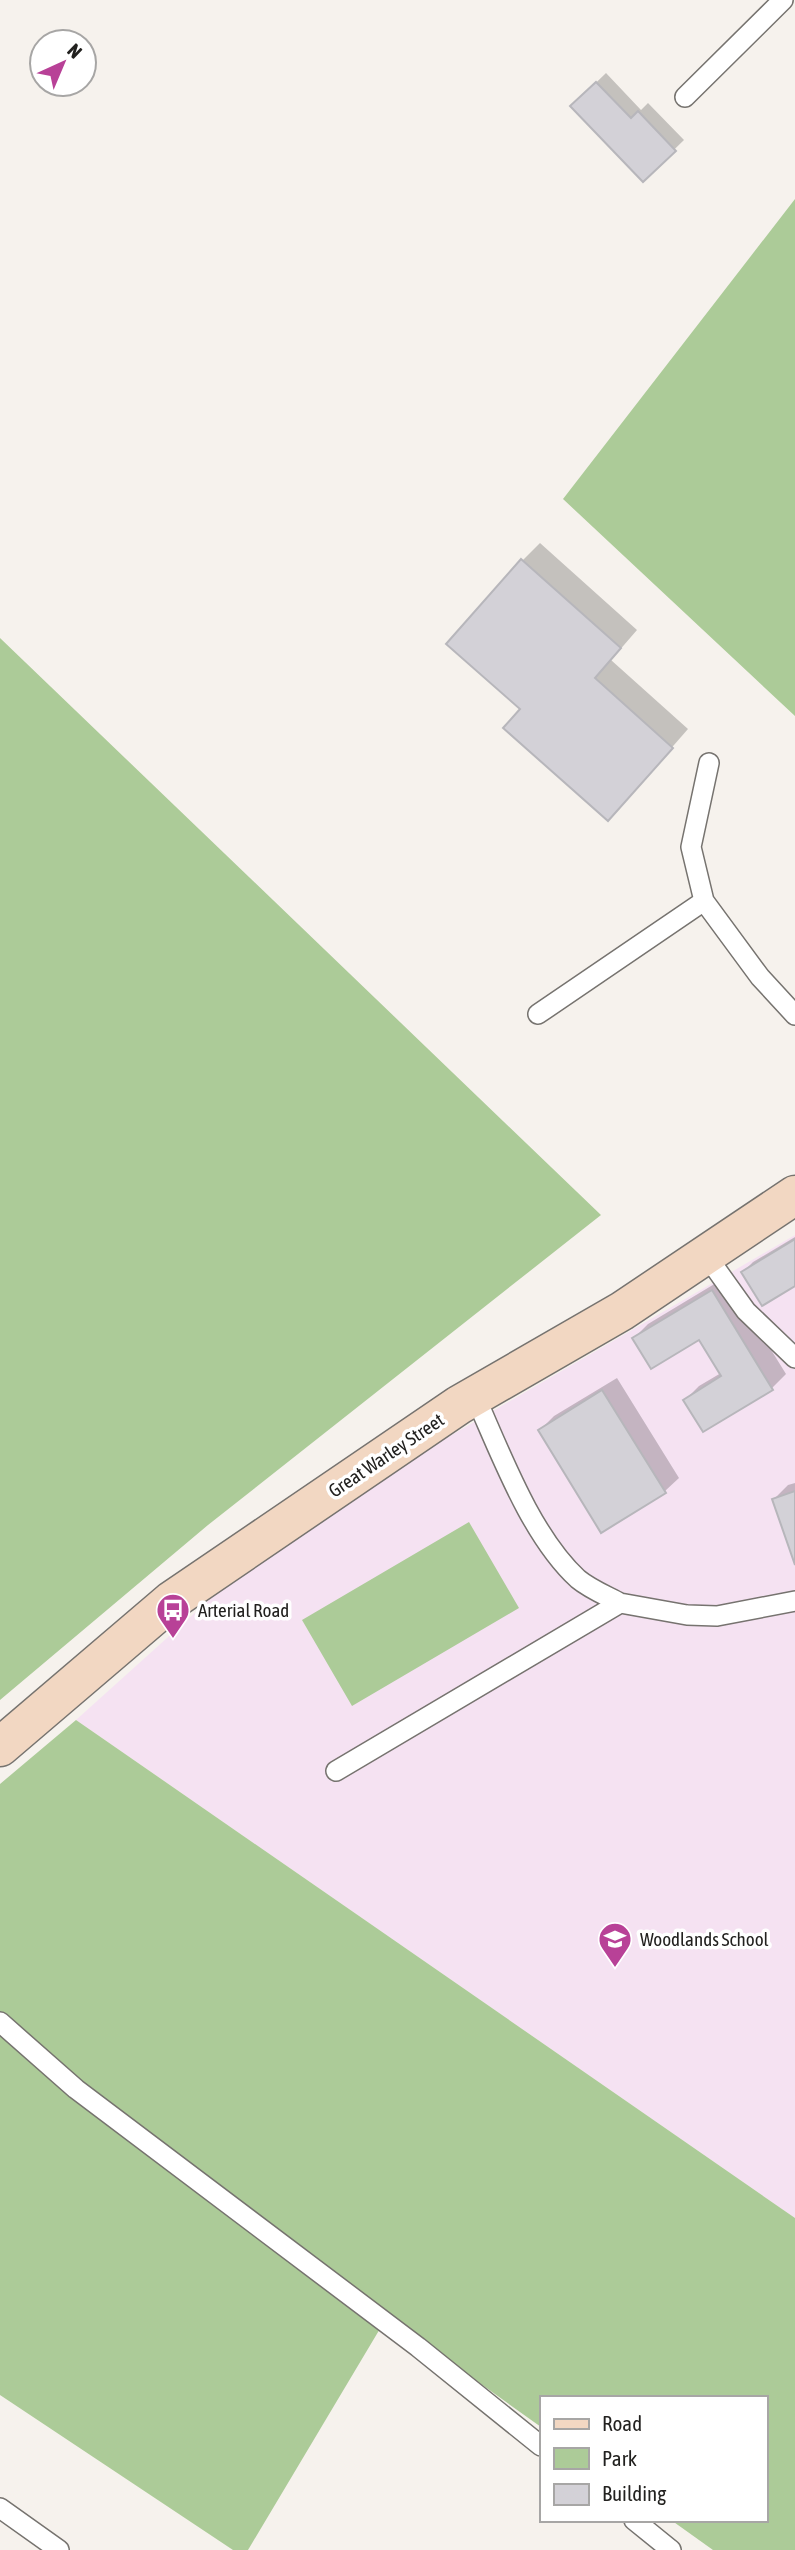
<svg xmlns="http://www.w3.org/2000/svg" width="795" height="2550" font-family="'Asap Condensed',sans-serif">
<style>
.education{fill:#f5e2f2}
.green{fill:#accb98}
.shadow{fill:#0003}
.building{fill:#d3d1d7;stroke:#b7b6bb;stroke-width:2}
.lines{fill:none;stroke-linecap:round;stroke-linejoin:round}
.service-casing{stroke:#76736f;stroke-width:22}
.secondary-casing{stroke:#76736f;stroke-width:41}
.service{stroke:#fff;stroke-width:19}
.secondary{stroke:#f2d7c2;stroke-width:38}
.labels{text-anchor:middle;stroke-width:7;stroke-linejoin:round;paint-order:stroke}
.street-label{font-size:19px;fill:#22211f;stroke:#fff}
.poi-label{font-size:19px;fill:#22211f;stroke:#fff;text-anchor:start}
</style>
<rect width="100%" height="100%" fill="#f6f2ed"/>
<path class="education" d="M795,1235V2218L76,1720L259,1555L378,1478Z"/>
<path class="green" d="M795,199V716L563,499Z
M0,638L601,1215L208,1525L0,1700Z
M469,1522L519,1608L352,1706L302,1620Z
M76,1720L795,2218V2550H713L671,2520H765V2398H541V2427L387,2317L248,2550H233L0,2395V1784Z"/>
<path class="shadow" d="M606,73L641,110L648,103L684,140L643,180L572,106Z
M540,543L637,630L611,660L688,729L625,801L522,708V561Z
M795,1237V1284L743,1272L753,1262Z
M726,1277L786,1374L772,1388L685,1400L699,1386L721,1373L699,1338H634L648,1324Z
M617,1378L679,1478L665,1491L540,1430L554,1416Z
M795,1483V1560L774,1499L788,1485Z"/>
<path class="building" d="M596,82L631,118L638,111L676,151L643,182L570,106Z
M521,559L621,648L595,678L673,748L608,821L503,728L520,709L446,644Z
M795,1239V1286L762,1306L741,1272Z
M712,1290L773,1390L703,1432L683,1400L721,1376L699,1340L651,1369L632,1338Z
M602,1390L666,1493L601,1533L538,1430Z
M795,1491V1565L772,1499Z"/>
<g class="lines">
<defs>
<path id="service" d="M685,97L783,0
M709,763L691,847L704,901L760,977L795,1015
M538,1014L704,901
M706,1255L746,1311L795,1358
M620,1603L687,1615L717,1616L795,1601
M336,1771L620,1603C607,1596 590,1589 578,1579C531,1536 501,1454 475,1396
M0,2022L76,2089L418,2347L541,2446
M0,2508L59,2550
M634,2520L671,2550"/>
<path id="secondary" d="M0,1747L171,1601L459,1405L622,1311L795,1195"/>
</defs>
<use href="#service" class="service-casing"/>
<use href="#secondary" class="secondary-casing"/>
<use href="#service" class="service"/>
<use href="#secondary" class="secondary"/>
</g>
<defs>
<symbol id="bus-pin" viewBox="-11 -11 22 30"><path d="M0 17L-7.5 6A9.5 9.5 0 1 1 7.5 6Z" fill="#b84197" stroke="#fff"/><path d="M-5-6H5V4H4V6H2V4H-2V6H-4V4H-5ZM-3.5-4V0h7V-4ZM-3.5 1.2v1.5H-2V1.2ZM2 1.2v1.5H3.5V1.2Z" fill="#fff"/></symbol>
<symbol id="school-pin" viewBox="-11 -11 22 30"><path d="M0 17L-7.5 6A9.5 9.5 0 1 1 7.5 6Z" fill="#b84197" stroke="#fff"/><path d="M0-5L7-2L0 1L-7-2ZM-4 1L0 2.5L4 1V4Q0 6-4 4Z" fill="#fff"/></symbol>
</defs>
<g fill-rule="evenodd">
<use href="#bus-pin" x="154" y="1591" width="38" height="52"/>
<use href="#school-pin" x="596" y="1920" width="38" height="52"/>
</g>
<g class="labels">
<g class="street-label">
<text transform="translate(386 1455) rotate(-34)" y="7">Great Warley Street</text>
</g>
<g class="poi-label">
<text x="198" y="1617">Arterial Road</text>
<text x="640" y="1946">Woodlands School</text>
</g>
</g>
<rect x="540" y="2396" width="228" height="126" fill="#ffffff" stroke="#a7a6a5" stroke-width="2"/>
<rect x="554" y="2419" width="35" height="10" fill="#f2d7c2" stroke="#a7a6a5" stroke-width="2"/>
<text x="602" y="2431" font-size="21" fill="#22211f">Road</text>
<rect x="554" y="2448" width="35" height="21" fill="#accb98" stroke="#a7a6a5" stroke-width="2"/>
<text x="602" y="2466" font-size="21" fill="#22211f">Park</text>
<rect x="554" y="2484" width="35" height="21" fill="#d3d1d7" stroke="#a7a6a5" stroke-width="2"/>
<text x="602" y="2501" font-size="21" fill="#22211f">Building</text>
<g transform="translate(63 63) rotate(44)"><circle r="33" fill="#ffffff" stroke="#a7a6a5" stroke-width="2"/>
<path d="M0-5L12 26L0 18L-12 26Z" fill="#b84197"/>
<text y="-10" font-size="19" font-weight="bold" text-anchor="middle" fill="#22211f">N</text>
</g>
</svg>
